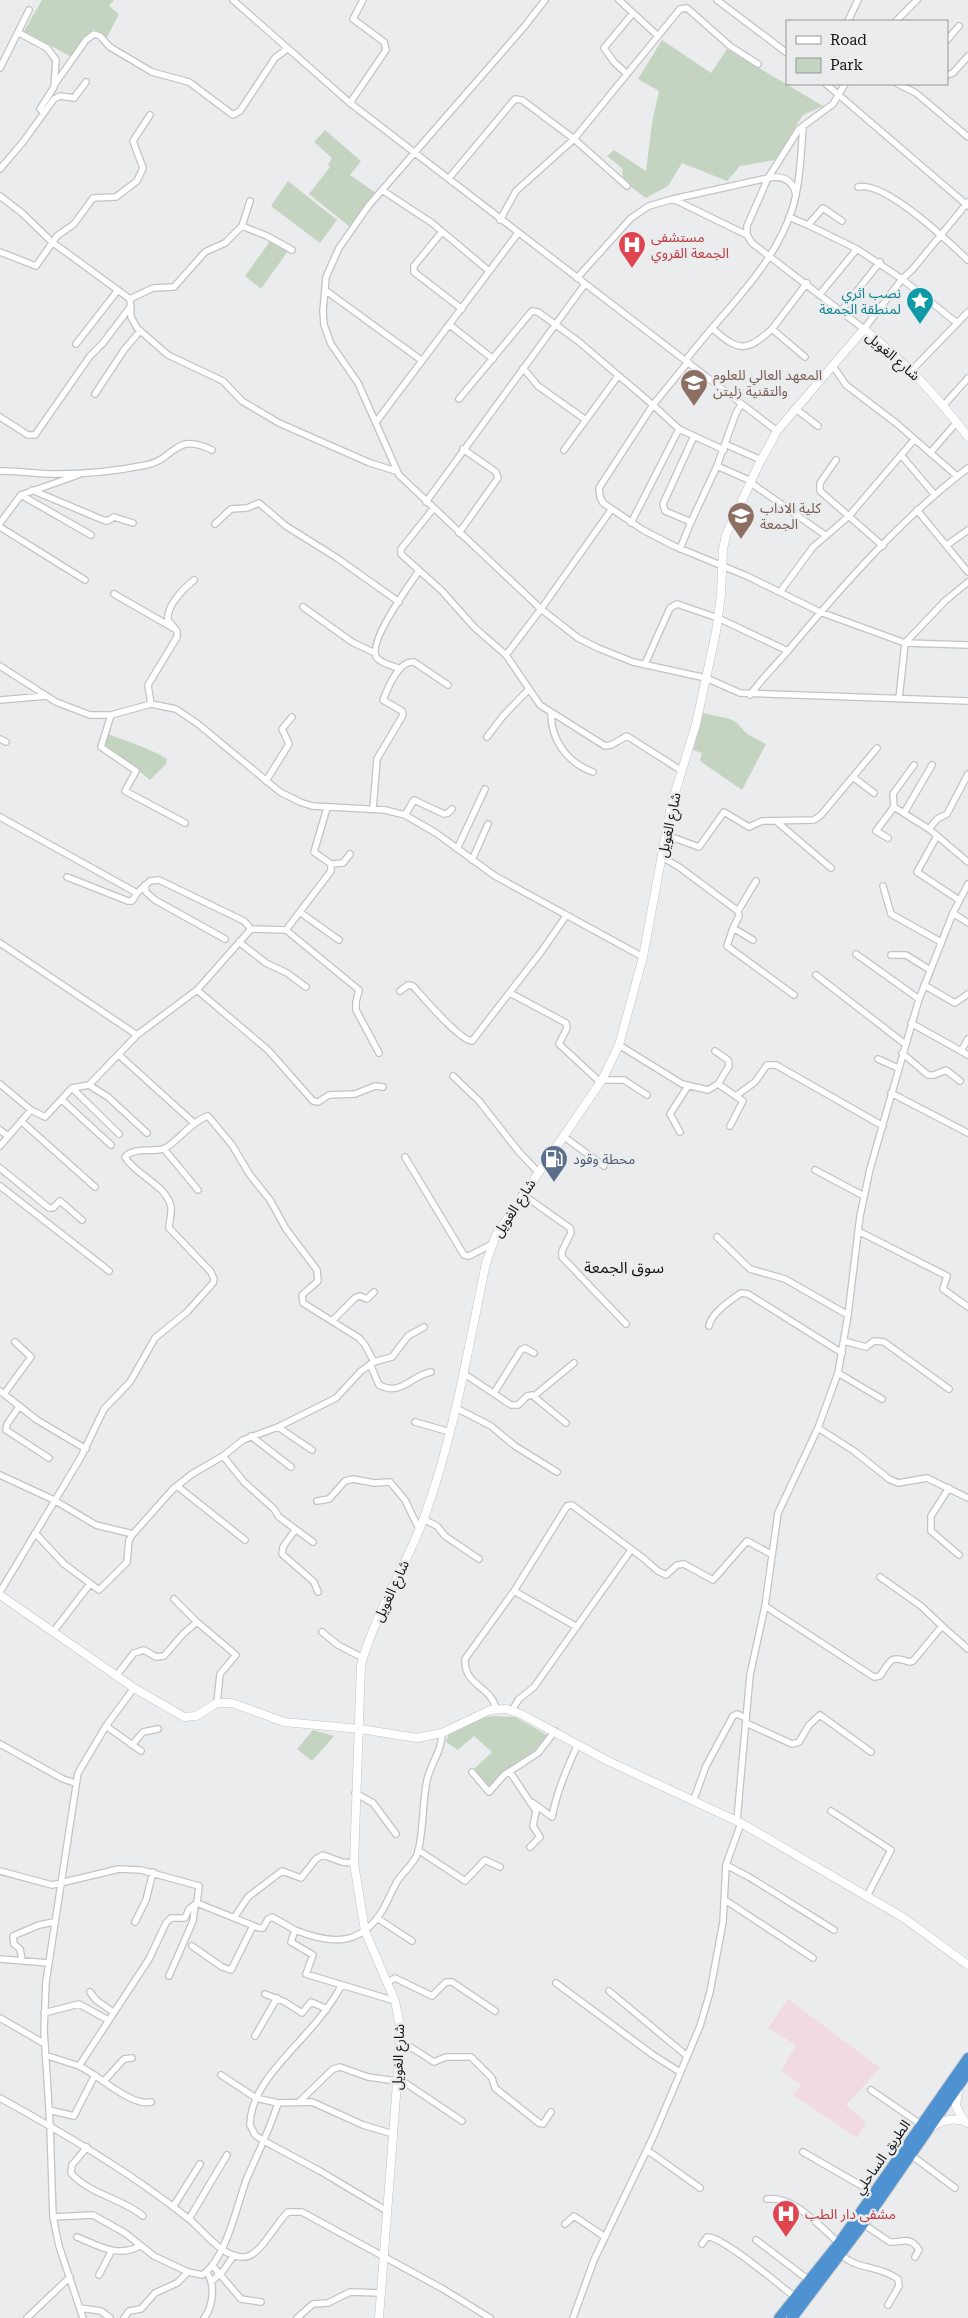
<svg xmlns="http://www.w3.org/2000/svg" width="968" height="2318" font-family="'Roboto Serif','Noto Sans Arabic',serif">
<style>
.industrial{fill:#f2dae5}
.green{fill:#c5d4c1}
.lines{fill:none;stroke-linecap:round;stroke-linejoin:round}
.street-casing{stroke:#c2c3c5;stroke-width:8}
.secondary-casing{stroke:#c2c3c5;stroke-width:9}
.highway-casing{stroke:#c7c7c7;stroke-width:12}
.street{stroke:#fff;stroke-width:5.5}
.secondary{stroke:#fff;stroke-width:8}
.highway{stroke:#4e92d2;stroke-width:10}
.labels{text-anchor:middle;stroke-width:5;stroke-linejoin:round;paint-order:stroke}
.health-label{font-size:14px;fill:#be3a42;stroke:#ebecee;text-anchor:start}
.culture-label{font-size:14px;fill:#0d838f;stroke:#ebecee;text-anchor:end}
.street-label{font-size:14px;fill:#151516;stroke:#ebecee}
.education-label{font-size:14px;fill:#785e54;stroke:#ebecee;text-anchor:start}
.service-label{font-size:14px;fill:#4e5e75;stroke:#ebecee;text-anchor:start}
.quarter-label{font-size:16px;fill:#151516;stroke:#ebecee}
</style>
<rect width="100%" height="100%" fill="#ebecee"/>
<path class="industrial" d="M788,1999L880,2068L846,2105L866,2122L857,2138L793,2095L801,2085L781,2071L796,2045L768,2028Z"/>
<path class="green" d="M42,0H114L109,6L119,14L106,39L94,29L75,59L24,31Z
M662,40L711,73L727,49L823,106L803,115L775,160L740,166L727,181L682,163L668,186L646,198L623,181L622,168L607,156L614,150L646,171L652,123L659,91L638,79Z
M325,130L361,161L350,175L376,193L350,227L309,194L330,167L328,165L332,158L314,142Z
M288,181L337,220L320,243L271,206Z
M271,240L288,251L261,289L245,276Z
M703,713L730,719L737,723L747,734L766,744L742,790L700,761L702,753L693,750Z
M108,734C128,742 148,747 167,759L166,764L150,780L123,758L103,747Z
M493,1716L515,1717L549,1736L539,1750L508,1769L489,1787L473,1770L492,1752L474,1736L458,1750L446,1742L448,1735L481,1718Z
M313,1730L334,1736L312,1761L297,1749Z"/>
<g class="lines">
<defs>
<path id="street" d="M233,0L350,103L777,431
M545,0L524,27L369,205L339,248L326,277L323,311L324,325L331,344L358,383L399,475L541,609L611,510
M619,0L658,36L680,9L687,8L730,46L758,64
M717,0L787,53
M848,21L858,0
M896,21L917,0
M19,33L47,48L56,60L54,87L40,109L43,112
M947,40L959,26
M0,68L29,10
M627,74L614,62L604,48L633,13
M947,75L953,73L968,56
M55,84L86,40L94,34L100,36L110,47L152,72L189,82L233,115L240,111L275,58L287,49
M826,84L968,206
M898,84L916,93L968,137
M350,103L386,50L384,42L353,19L363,0
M0,169L23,142L54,99L60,96L74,98L86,82
M449,178L515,99L522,100L574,139L658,36
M858,187C884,180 948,241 968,260
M382,190L432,223L489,271
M796,195C793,180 783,175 768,178L747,226V235L752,243L864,329L902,279L912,270L968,202
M0,196L22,213L52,242L130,299L131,317L137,328L168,355L223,381L242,401L279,423L370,463L396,471
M673,199L747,235
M789,217L808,225
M500,220L516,191L574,139L627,186
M242,226L250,201
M441,233L414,266V272L462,309
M857,249L902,279L957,323
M0,252L36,266L57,236L74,224L93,198L116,197L137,181L143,168L133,141L150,115
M577,278L631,218L649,206L673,199L768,178L799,129L833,104L845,84
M325,290L421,360
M820,294L857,249L808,225L823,208L842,221
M130,299L153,288L174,287L205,252L225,243L242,226L267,236L292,250
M841,311L880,262
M450,325L493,359
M713,329C738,351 746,353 772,329
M76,344L118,290
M805,357L772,329L807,283
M686,360C723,311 772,270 792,210C800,185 801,154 803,127
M833,366L846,385L896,423L957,476
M523,368L538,386L586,420
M912,370L968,312
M95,394L124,350L140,331
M459,399L532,311L538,312L578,341L653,405L688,362
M944,405L968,378
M796,409L818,426
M0,417L28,435H35L90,356L103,343L131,306
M376,422L518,233
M694,436L663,504L665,511L691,522L717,466L751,481
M914,440L901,455L934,494
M725,444L761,460
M564,450L618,376
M724,450L679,429L653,405L599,488L600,497L603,503L643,530L674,546L747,576L820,612L905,643L968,645
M930,453L957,422
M836,460L820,483V491L883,546
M717,466L736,413L741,405
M0,471C19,471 38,474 58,474C88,474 117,471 146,465C175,460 174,431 212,450
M751,483L825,535
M32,490L103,520L107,521L114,517L133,523
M21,495L91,535
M426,502L585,284
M433,509L401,549V554L442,591L474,627L506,655L540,705L605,746L611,745L627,736L682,771
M917,510L968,572
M0,523L21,495L78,475
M631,523L679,429
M215,524L231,509L247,508L259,503L286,526L337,558L399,602
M0,527L85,580
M459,533L498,478L496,472L463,449
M947,545L968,530
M680,549L691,522
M780,592L813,547L849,516L901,455
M114,594L175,629
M303,607L352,642L375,653
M506,655L541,609L578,638L598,648L633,662L706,678L740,693L968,701
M645,664L670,608L677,604L718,618L788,651
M0,666L56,702L90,715H111L151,704L176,709L198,724L280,792L300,802L312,806L385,810L405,815L436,833L495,876L643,957
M398,668C392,666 381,663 377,658C366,644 409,585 419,571
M750,695C763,677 778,663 792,646C845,583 902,518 968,468
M899,699L905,643L945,601L968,582
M0,700L47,696
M151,704L148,685L177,637V631L168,620C166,606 184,588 194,580
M551,713C551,741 568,763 593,772
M111,715L101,747L136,771L125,791L185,823
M487,737L503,716L529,689
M0,739L6,742
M853,777L874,793
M266,781L289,744L282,729L292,717
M894,807L893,794L914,765
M373,809L377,759L403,715L402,711L383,700C388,687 399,660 414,662L448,685
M904,813L932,765
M405,815L414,800L444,814L448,813L452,809
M0,817L137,893L150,881L159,880L244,921L251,929L286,930L331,871V864L314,852L327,808
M776,821L831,868
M929,829L937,819L947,814L968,774
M666,835L699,847L724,812L749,827L762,821L814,820L821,815L877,748
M937,836L917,872L959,900
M888,838L876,831L894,807L929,829L968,862
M457,849L485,789
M662,857L679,867L738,911L739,916L733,928L753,940
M472,860L488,824
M331,864L343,863L350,854
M67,877L128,901H132L137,893
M145,885L146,892L155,900L225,939
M883,886L891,914L941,942
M738,911L756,881
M301,913L339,940
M953,913L968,923
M733,928L727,946L794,995
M286,930L359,990L356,1002V1010L379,1053
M239,942L266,963L287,973L306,987
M0,943L137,1035
M856,954L919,999
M891,955H906L930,970
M816,975L905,1044
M924,985L955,1003L968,994
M197,990L268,1050L313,1101L318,1102L329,1095L355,1094L375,1086L383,1087
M400,991L408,985L413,986C423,997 459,1040 472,1041L541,952L566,916
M510,993L566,1023L567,1028L559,1044L600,1082
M911,1023L968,1055
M619,1045L682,1084L708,1090L718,1084L729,1066L728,1060L715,1051
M961,1051L968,1039
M902,1053L928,1075H934L946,1070L960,1081
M119,1055L194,1123
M878,1059L898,1068
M453,1076L479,1101L519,1152L538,1172
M602,1080H624L647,1095
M0,1084L31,1110L45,1117L72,1088L89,1085L137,1035L197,990L251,929
M718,1084L743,1101L730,1126
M89,1085L108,1097L147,1133
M72,1088L119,1134
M891,1093L968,1133
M737,1095L755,1082L767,1065H776L883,1126
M62,1100L111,1145
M21,1121L95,1187
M0,1130L8,1136
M680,1132L670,1114L688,1086
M563,1136L604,1166
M0,1146L31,1110
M164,1149L198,1190
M405,1157L464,1255L469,1256L492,1244
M0,1168L49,1208H53L60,1201L82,1220
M815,1170L864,1196
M0,1186L109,1271
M522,1194L570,1228L571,1233L562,1251V1257L626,1324
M858,1231L947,1276L943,1289L968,1307
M717,1237L750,1269L785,1279L848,1315
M332,1321L355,1298L360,1296L367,1299L374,1292
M709,1326C711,1313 731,1300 741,1293L748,1294L842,1353
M844,1341L866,1347L874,1341L884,1342L949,1389
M374,1362L392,1357L408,1336L424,1327
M370,1364L379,1385C401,1397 412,1375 431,1372
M463,1373L511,1405H518L527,1396L532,1395L566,1423
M838,1373L882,1399
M0,1391L37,1420L86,1449
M494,1393L521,1350L525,1348L534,1353
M4,1394L31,1357L15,1342
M534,1396L574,1363
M19,1407L7,1424L6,1430L49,1458
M456,1408L491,1426L515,1446L557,1472
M415,1422L450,1432
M278,1427L312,1450
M818,1428L854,1451L889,1479L898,1483L927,1478L968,1498
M251,1436L291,1467
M223,1456L244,1482L274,1509L279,1517L313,1542
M0,1475L54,1500L96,1525L133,1534
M177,1486L245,1540
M949,1488L931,1516V1531L959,1555
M317,1501L329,1499L345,1481L353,1479L374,1483L390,1482L405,1500L419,1529
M423,1519L437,1526L445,1536L479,1559
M295,1530L283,1547L282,1554L314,1582L318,1592
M880,1577L921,1606L942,1626
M514,1591L577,1627
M0,1592L81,1457L104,1409L130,1382L155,1338L187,1312L213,1283L214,1279L211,1272L169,1228C169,1221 172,1214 171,1207C167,1185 135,1175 125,1157C134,1147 151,1152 163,1149C174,1146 191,1121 208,1116L232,1145L250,1175L270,1200L286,1229L317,1270L318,1281L302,1295L303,1303L359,1338L365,1345L374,1362L361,1371L336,1398L278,1427L243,1440L223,1456L192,1474L173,1489L133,1534L129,1540L127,1562L99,1590L64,1564L35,1533
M174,1599L197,1622L236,1655L220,1674L217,1703
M765,1606L874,1677L880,1676C891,1660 890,1655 909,1662L913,1661L942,1626L968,1649
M53,1632L90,1584
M322,1632L338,1645L363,1658
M116,1676L134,1653L144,1650L156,1657L164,1656L183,1634L197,1622
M496,1709C491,1685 464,1687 465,1659L514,1591L567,1506L572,1505L643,1558L658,1571L666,1575L677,1565L684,1564L713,1580L747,1541L771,1554
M512,1710L519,1699L534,1687L631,1550
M746,1723L792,1744L799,1742L809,1725L820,1715L871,1752
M106,1726L141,1751
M0,1744L63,1779L75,1783
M132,1745L143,1732L158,1729
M472,1772L489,1792L504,1775L538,1753L555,1731
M510,1772L536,1811L533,1826L540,1837L530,1847
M355,1793L373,1803L396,1834
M694,1799L706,1766L733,1716L737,1714L746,1718
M533,1803L552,1817C557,1791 567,1768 578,1744
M831,1811L891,1850L867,1896
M737,1820L750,1675L765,1606L778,1513L818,1428L838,1373L848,1315L860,1216L870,1169L919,999L953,913L968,884
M418,1850L465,1881L485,1860L500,1867
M726,1865L749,1877L834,1930
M0,1871L52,1885L119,1869L141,1870L199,1886L197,1903L259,1928H263L268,1919L272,1917L295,1930
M725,1900L813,1958
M234,1918L248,1897L282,1871L301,1878L316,1859L323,1855L342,1862L354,1863
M377,1918L412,1941
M135,1922L146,1900L153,1872
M192,1946L222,1967L231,1970L253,1926
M0,1959L48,1963
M22,1960L20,1949L14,1944L13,1936L39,1925L54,1922
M169,1976L193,1921L195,1905
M388,1982L395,1978L432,1996L446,1982H452L495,2011
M556,1983L653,2055L680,2072
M342,1985C332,2003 319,2020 305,2035C284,2059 250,2090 250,2125L255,2135L264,2141L320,2171L387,2211
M609,1991L687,2056
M90,1992L96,2000L113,2012
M265,1994L285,2002L302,2013L311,2002L327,2009
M395,2001L306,1974L313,1955L291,1942L295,1930C330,1944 360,1947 382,1911C388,1901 392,1890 398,1880C404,1871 415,1863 418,1852C424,1828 422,1804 427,1780C431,1763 442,1751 442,1733
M44,2013L79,2004L108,2020
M0,2018L45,2044
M255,2036L277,1998
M401,2041L434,2062L446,2057H471L492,2078L495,2088L539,2123L543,2124L551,2112
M45,2055L79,2066L149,1959L166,1923L171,1918H185L189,1909L197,1903
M79,2066C99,2075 131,2107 151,2102
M221,2075L256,2098L278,2103L312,2102L363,2125L393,2134
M104,2081L124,2059L132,2058
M871,2090L922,2125
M0,2098C65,2134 130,2172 189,2219C204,2231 222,2258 244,2257C260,2257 277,2221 288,2212H302L443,2289L490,2318
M300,2101L333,2069L340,2067L368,2077L404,2082L462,2121
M49,2110L74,2116L95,2075
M87,2147L72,2165L71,2173C90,2195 122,2198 143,2216
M647,2150L700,2188
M803,2152L874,2193
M911,2155L955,2188
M767,2199C794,2195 820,2227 839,2243
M173,2207L200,2164
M53,2217L93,2215L125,2233L154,2256L188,2272L202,2275C226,2260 237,2204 247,2178C258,2153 270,2129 278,2103
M189,2219L227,2155
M565,2224L574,2216L605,2237
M863,2224L890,2242C902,2243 910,2235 919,2250L915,2257
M77,2237C99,2246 117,2258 140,2246
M756,2240L810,2281
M702,2244L707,2237C721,2235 782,2287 796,2298
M841,2255C858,2270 878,2265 898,2279L899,2286L888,2305
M212,2265L241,2299L261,2302
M99,2275L111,2252
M211,2282L223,2271L234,2255
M80,2308L101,2311L110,2318
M27,2318L70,2277
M83,2318L59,2246L53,2217L50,2125L44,2030L46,1982L78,1773L106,1726L134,1688
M124,2318L129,2311L141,2309L155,2293L177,2283L188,2272
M204,2318C213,2307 216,2283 206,2272
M297,2318L313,2304L328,2303L350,2292L381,2293
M573,2318L594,2260L654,2135L700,2026L710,1992L723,1922L726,1865L741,1823"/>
<path id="secondary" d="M0,1595L134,1688L184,1717L196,1716L217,1703H232L284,1722L360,1729L417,1738L442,1733L490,1710L506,1709L521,1714L606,1760L741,1823L904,1918L968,1965
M958,2090L956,2106L964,2121
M930,2128C942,2120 955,2116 968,2123
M379,2318L401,2031L395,2001L365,1931L354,1863L361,1665C375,1614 405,1568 424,1518C454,1436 468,1349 486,1263L496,1235L602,1080L619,1045L643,957L671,806L696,724L716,632L721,595L723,549L726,535L759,464L777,431L864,329C906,364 935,393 968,437"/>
<path id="highway" d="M779,2318L839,2243L968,2058
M792,2318L863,2224L968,2072"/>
</defs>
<use href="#street" class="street-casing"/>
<use href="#secondary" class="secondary-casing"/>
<use href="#highway" class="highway-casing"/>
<use href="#street" class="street"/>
<use href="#secondary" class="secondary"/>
<use href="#highway" class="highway"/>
</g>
<defs>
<symbol id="hospital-pin" viewBox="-11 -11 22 30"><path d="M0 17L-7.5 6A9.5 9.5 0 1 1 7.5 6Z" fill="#e0444e" stroke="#ebecee"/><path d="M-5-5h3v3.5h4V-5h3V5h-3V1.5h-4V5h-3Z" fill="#fff"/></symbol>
<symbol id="sight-pin" viewBox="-11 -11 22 30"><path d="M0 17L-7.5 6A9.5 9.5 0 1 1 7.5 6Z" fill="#0f9aa8" stroke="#ebecee"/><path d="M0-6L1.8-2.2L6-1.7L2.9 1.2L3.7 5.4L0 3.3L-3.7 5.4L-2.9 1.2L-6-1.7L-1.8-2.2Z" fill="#fff"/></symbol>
<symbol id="university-pin" viewBox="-11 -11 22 30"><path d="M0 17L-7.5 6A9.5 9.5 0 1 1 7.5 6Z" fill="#8d6e63" stroke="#ebecee"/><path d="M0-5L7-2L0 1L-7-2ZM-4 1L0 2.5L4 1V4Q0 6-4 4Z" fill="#fff"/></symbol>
<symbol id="school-pin" viewBox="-11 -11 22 30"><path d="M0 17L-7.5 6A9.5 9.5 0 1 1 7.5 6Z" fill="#8d6e63" stroke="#ebecee"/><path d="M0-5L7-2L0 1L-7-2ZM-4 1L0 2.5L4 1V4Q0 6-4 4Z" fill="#fff"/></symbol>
<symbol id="fuel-pin" viewBox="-11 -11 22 30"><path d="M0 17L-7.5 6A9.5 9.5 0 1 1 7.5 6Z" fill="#5c6f8a" stroke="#ebecee"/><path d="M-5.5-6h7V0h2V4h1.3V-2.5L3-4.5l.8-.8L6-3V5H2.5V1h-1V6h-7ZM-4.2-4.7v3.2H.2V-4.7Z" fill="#fff"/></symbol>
</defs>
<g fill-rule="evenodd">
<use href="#hospital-pin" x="616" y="229" width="32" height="43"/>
<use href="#sight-pin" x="904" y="285" width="32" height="43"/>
<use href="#university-pin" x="678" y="367" width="32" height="43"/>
<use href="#school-pin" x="725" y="500" width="32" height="43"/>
<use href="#fuel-pin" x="538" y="1143" width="32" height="43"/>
<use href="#hospital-pin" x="770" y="2198" width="32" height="43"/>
</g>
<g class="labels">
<g class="health-label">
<text x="651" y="242">مستشفى<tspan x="651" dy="16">الجمعة القروي</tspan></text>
<text x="805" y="2219">مشفى دار الطب</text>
</g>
<g class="culture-label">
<text x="901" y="298">نصب اثري<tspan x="901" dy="16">لمنطقة الجمعة</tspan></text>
</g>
<g class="street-label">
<text transform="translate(893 356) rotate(41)" y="5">شارع الغويل</text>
<text transform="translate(669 825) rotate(-78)" y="5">شارع الغويل</text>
<text transform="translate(514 1208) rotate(-57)" y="5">شارع الغويل</text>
<text transform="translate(391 1591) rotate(-65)" y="5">شارع الغويل</text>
<text transform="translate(398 2057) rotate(-88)" y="5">شارع الغويل</text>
<text transform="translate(882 2157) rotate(-55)" y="5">الطريق الساحلي</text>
</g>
<g class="education-label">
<text x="713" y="380">المعهد العالي للعلوم<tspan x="713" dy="16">والتقنية زليتن</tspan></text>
<text x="760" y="513">كلية اﻻداب<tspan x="760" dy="16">الجمعة</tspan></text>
</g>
<g class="service-label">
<text x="573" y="1164">محطة وقود</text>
</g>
<g class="quarter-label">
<text x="624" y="1273">سوق الجمعة</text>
</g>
</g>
<rect x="786" y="20" width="162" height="65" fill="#ebecee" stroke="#959698"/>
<rect x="796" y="36" width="25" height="8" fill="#ffffff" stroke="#959698"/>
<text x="830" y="45" font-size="15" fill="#151516">Road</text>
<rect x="796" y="58" width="25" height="15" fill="#c5d4c1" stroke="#959698"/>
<text x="830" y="70" font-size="15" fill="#151516">Park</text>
</svg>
